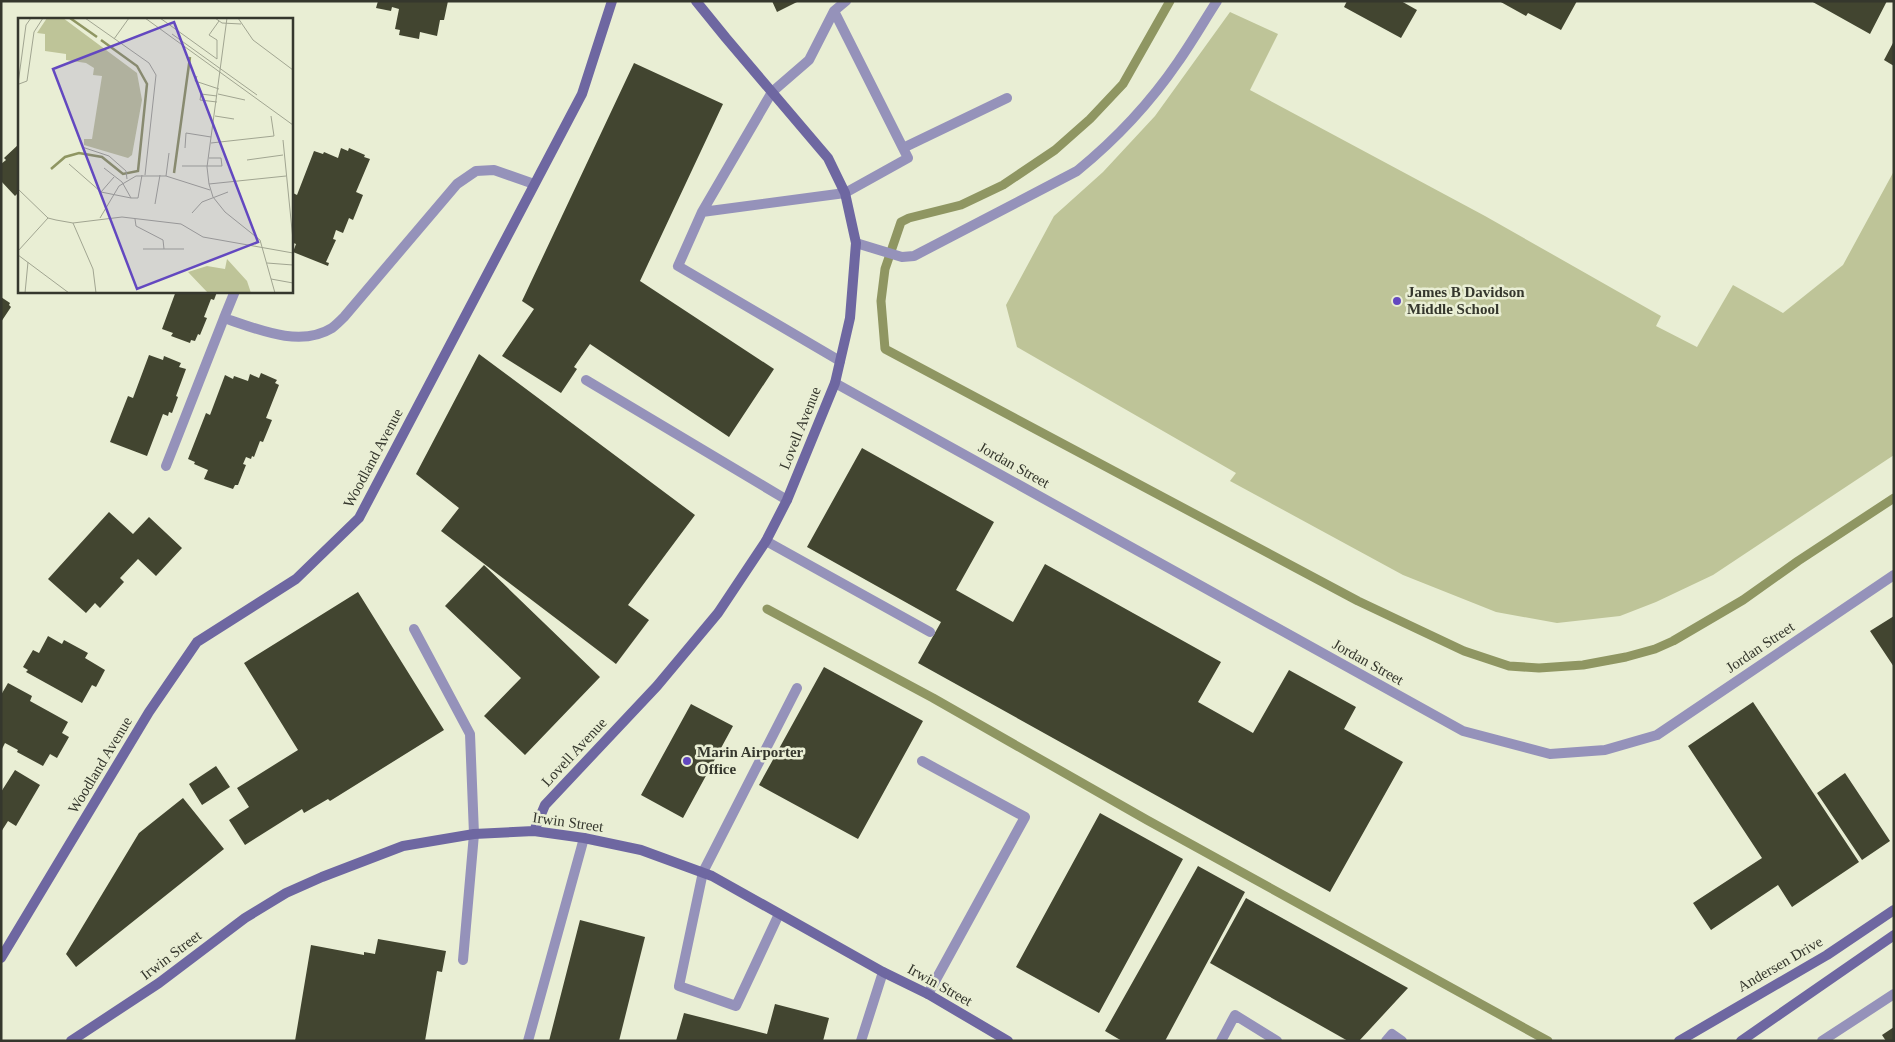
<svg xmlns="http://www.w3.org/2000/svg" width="1895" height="1042" font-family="'Times New Roman',serif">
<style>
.green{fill:#bec498}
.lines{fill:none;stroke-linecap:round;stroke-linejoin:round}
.stream{stroke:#8f9662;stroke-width:9}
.building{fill:#424530}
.lane{stroke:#9592ba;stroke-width:10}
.street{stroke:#9592ba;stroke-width:10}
.secondary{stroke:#6e67a1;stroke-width:10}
.poi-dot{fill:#6348c0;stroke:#e9eed4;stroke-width:2}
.labels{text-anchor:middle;stroke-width:5;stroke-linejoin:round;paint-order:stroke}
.poi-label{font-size:15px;font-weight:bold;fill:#35372d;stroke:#e9eed4;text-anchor:start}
.street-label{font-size:15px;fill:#35372d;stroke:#e9eed4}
.inset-river{fill:none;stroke:#8f9662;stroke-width:2.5}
.inset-road{fill:none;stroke:#a1a591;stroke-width:1}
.view{fill:#6348c0;fill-opacity:0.15;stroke:#6348c0;stroke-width:2.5}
.inset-edge{fill:none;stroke:#35372d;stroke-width:2.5}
</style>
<rect width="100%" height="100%" fill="#e9eed4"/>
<path class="green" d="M1230,12L1278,34L1250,90L1485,216L1661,316L1656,326L1697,347L1733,285L1783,313L1843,265L1894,171V455L1713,575L1656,602L1620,616L1557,623L1496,612L1403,575L1230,481L1236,473L1017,347L1006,305L1054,216L1103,172L1155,116Z"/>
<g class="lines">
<path class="stream" d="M1170,1L1123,84L1090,119L1055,150L1003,185L961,205L909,218L901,222L885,269L881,301L885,349L1358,601L1464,651L1509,666L1539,668L1583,665L1626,657L1655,649L1673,641L1743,600L1798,561L1894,498
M767,609L933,698L1147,820L1548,1041"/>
</g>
<path class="building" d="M378,1H448L444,20H440L437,36L420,32L419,39L399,35L400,30L395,29L399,9L392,7L391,11L376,8Z
M772,1H799L777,12Z
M1347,1H1401L1417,10L1401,38L1344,7Z
M1499,1H1577L1561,30L1528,13L1526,16Z
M1811,1H1887L1870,34Z
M1894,41V66L1884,60Z
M634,63L723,104L640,281L774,369L729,437L590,344L574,367L577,369L561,393L502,356L534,309L522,301Z
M19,144V192L15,196L1,181V164L6,160L4,158Z
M341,148L348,151L349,148L365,155L364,157L370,159L356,192L363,195L353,220L349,218L343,233L336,230L333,239L336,240L326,262L329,263L328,266L293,252L296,244L291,242V196L293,193L297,195L314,151L323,154L324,152L338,158Z
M176,291H220L219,293L217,292L214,300L211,299L204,317L207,318L200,335L198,334L195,341L191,340L190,343L171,336L173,333L162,329Z
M1,297L10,303L9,305L11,307L1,322Z
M479,354L695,515L628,605L649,620L616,664L441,531L459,508L416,474Z
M149,355L163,360L164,356L181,363L179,367L186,369L176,396L178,397L172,413L169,412L168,416L163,414L147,456L110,442L128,396L133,398Z
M261,373L277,380L275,383L279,385L266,418L272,420L263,442L260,441L254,457L252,456L251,459L246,457L243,464L246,465L238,485H235L233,489L204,479L208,470L194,464L195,462L188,459L206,413L210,415L225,375L233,379L234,376L248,381L250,374L259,378Z
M862,448L994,522L956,590L1013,622L1045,564L1221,662L1198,702L1253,733L1289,670L1356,707L1344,729L1403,762L1330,892L918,663L941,622L807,547Z
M109,512L133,534L149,517L182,548L156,576L138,559L120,578L124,582L100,608L95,603L86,613L48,579Z
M484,565L600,677L525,755L484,716L521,678L445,606Z
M358,592L444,730L330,801L328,799L304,813L302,809L245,845L229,820L249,807L237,788L298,750L244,663Z
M1894,616V667L1870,631Z
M48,636L62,644L64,640L88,653L85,658L105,670L96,687L92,685L82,703L26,672L28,670L23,667L33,650L39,653Z
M824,667L923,721L858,839L759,785Z
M8,683L32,696L30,701L68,722L62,733L69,737L57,758L50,754L43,766L17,752L18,750L5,743L1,751V695Z
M1753,702L1859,862L1792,907L1778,885L1711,930L1693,903L1762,858L1688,746Z
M691,704L733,726L683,818L641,795Z
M216,766L230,787L202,805L189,784Z
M15,770L40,785L16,826L8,821L1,832V792Z
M1845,773L1890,841L1862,860L1817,793Z
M183,798L224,849L76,967L66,954L139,833Z
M1100,813L1183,859L1099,1013L1016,967Z
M1198,866L1245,892L1165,1041H1122L1105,1031Z
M1246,898L1408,988L1359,1041H1348L1210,963Z
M580,920L645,937L619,1041H549Z
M378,939L446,951L442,972L437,971L425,1041H295L311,945L364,955V952L375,954Z
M775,1004L829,1018L823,1041H676L684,1013L767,1034Z
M1894,1027V1041H1886L1882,1035Z"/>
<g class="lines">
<path class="lane" d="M903,148L1007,98
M702,212L845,193L908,158L834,11
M856,243L902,257L914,256L1077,171C1115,140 1150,103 1178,62C1192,42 1204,21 1217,1
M235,291L224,318C257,329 300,348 332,328C336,325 340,321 344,317L457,184L476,171L494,170L534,184
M840,361L678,266L702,212L772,92L809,60L834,11L846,1
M586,380L787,500
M166,466L224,318
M766,541L930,632
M414,629L470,734L474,834L463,960
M922,761L1025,817L928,994
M779,914L736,1006L679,986L703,872L797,688
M528,1041L584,838
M861,1041L883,972
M1221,1041L1235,1015L1277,1041
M1386,1041L1392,1034L1402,1041
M1822,1041L1894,994"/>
<path class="street" d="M835,383L1463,731L1550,754L1605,750L1657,735L1894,575"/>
<path class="secondary" d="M534,831L545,805L657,686L718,613L766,541L787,500L835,383L850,318L856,243L845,193L828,158L726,38L696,1
M1,958L149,712L197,642L296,579L359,518L582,94L612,1
M71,1041L159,983L245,918L286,893L322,877L403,846L474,834L534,831L584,838L641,850L712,876L883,972L928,994L1008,1041
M1679,1041L1827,955L1894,910
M1741,1041L1894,935"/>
</g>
<g class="poi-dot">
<circle cx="1397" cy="301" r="5"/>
<circle cx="687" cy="761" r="5"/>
</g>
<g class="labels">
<g class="poi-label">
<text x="1407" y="297">James B Davidson<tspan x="1407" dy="17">Middle School</tspan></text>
<text x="697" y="757">Marin Airporter<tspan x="697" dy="17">Office</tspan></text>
</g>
<g class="street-label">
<text transform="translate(800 428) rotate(-68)" y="5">Lovell Avenue</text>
<text transform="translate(373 458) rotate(-62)" y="5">Woodland Avenue</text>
<text transform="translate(1014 465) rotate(29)" y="5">Jordan Street</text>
<text transform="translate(1760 647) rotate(-34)" y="5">Jordan Street</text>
<text transform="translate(1368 662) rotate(29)" y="5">Jordan Street</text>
<text transform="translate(574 752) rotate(-47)" y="5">Lovell Avenue</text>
<text transform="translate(100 765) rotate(-59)" y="5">Woodland Avenue</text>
<text transform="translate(568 822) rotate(8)" y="5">Irwin Street</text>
<text transform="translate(171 955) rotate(-37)" y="5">Irwin Street</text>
<text transform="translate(1780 964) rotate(-30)" y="5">Andersen Drive</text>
<text transform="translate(940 985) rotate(29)" y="5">Irwin Street</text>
</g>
</g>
<g transform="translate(18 18)">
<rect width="275" height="275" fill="#e9eed4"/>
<path d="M29,0H45L119,55L124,82L114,137L110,140L66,127V121H74L84,58L75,57L76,50L68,45L48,42V36L27,33V16L19,15ZM209,241L229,263L233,275H190L170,254L189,248L207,251Z" fill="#bec498"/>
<path class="inset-river" d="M52,0L79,19M33,151L47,139L61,135L84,139L105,156L120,153L129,66L119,48L83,22M156,155L172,39"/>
<path class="inset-road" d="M67,0L131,45L138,57L127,157M127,0L275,107M142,0L199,41V22L191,17L201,3M197,0L204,5L223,6M209,0L189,149L191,166L195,179L207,194L242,222L257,275M220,0L235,22L275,52M154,16L239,77M96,21L111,0M179,58L177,63L201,71M0,66L8,7L13,0M1,66L9,63L16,14L25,0M200,76L227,82M199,84L182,82L183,76L199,78M197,98L216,101M265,122L275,222M193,125L256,118L253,98M64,129L91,138L108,153L109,161M167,130L168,115L193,119M229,142L265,137M51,146L83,174L113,180H120L124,157M164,148H204L203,140H191M86,150L104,164L113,180M148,158L151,135M191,166L268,158M0,171L30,200L38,202L55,205L104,199L163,206L185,219L275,235M83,174L96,159M137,186L142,157M174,195L184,184L210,174M82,200L101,168L118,158H148L192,172M117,201L118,208L145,222L146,231H125M55,205L75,251L78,275M146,231H166M0,233L30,200M0,237L51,275M249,245L275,247M253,261L275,265M7,275L10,244"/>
<path class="view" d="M156,4L240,224L119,271L35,51Z"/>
<rect width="275" height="275" class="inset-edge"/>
</g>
<rect width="1895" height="1042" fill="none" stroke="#35372d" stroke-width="5"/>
</svg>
